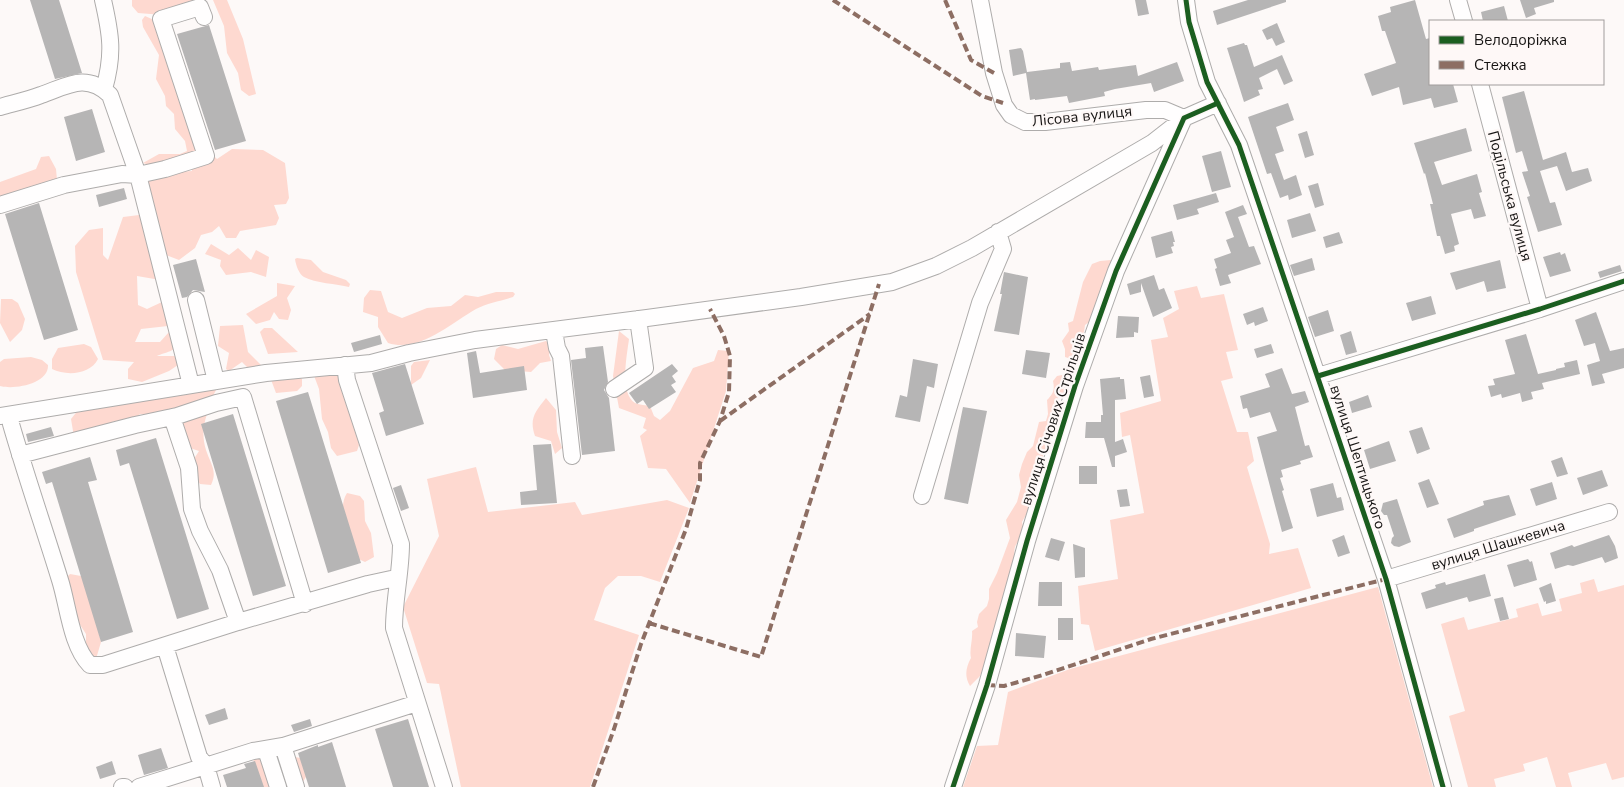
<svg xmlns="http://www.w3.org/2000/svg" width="1624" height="787" font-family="'Nunito Sans',sans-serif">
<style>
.green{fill:#fed9d0}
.building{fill:#b6b5b5}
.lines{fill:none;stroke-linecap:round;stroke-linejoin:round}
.minor-casing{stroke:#aeacab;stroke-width:18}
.minor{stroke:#fffefe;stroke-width:16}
.quiet{stroke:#8d6e63;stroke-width:4;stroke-dasharray:8 4;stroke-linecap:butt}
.cycleway-casing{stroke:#fef8f7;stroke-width:8}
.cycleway{stroke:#1b5e20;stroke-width:5}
.labels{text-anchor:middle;stroke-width:4.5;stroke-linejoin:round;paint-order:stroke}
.street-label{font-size:15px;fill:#161413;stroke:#fef8f7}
</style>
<rect width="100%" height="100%" fill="#fdf9f8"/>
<path class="green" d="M132,0H202L163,15L138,13L132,6Z
M213,0H227L243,39L256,94L249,96L241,90L238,73L227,53L224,26Z
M145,16L154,20L178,64L172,81L181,96L199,154L156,167L143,163L159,154H180L187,151L185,141L175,129L174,114L166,106L165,96L156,79L159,55L143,27L142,20Z
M232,149L263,150L285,163L289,198L286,204L274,205L279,218L276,225L240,231L236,238H226L219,226L212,232L201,235L195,248L179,260L166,255L138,197L150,174L192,171L191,163L211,153L217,159Z
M49,156L56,169L57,180L0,200V182L36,169L41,157Z
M139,215L166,281L137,276L138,305L147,309L162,302L168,326L141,329L135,342H160L169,332L178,341C177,352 165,352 157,356H174L178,358V365L169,371L142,382L128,379V369L134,362L103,360L76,272L75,246L89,230L103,228V255L108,260L123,217Z
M211,244L229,255L238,248L251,260L256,250L269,257L266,277L251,272L226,275L220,266L221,260L205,254Z
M297,258L311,260L323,272L346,280L350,284L349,287C337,284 315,283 304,277C299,274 296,266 295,259Z
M1111,260L1114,267L1089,322L1085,325C1084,335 1079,351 1071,359L1065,357V349L1062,341L1069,331L1068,323L1073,321L1083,282L1092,264L1100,261Z
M277,283L295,286L287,298L291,310L288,320L279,319L274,312L270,320L256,324L246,314L277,296Z
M1197,286L1201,298L1224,294L1238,350L1226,352L1233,378L1221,381L1237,432H1248L1254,461L1247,467L1270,544L1269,554L1298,548L1311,588L1095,651L1089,625L1081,624L1078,586L1118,579L1110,520L1144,513L1130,435L1122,437L1120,413L1161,401L1151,340L1168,337L1163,318L1179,309L1174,291Z
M370,290L381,291L388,312L402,318L427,308L451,306L465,295L478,297L496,292H513L515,294L513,297C501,301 487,303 476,309C450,324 419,353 388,343L378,327V317L363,312L364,298Z
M1,299H12L18,303L25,319L22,330L10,342L0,323Z
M243,325L248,352L262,366L248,368L242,362L229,371L226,369L229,353L218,346L220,326Z
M264,328H272L298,352L268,354L260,332Z
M619,331L629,339C627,355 619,393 635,403C640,405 646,405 650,406L654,416L660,420L670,411L693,368L714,361L718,350L729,351L726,391L690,503L666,469L648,468L640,436L647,430L643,428L646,418L619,408L613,376Z
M546,341L551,346L549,355L551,361L540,363L531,372L505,370L494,359L496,349L502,345L518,349Z
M84,344L91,347L98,359C90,375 66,376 52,369V359L58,348Z
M31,357L42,360L48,365C49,384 14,390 0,386V362L4,359Z
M430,360L421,378L411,385V366L414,362Z
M285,369L302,379V386L297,391L276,393L270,377Z
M336,369L348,391L359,445L357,451L337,456L331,448L328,432L322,419L319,389L313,373Z
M1067,374L1069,378L1067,388L1058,398L1059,404L1057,418L1051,432L1050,444L1043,455L1045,471L1034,485L1032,504L1022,522C1027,544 1011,538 1015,557L999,620L993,631L987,658L980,676L970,686C964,676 966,667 971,658C969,650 973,640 972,631L978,627L977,622L979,614L987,606L989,599V589L997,573L1010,538L1006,520L1017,502L1021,487L1019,475L1022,464L1027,452L1033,446L1039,422L1046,421L1048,414L1047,400C1053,394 1055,390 1053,381L1057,376Z
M217,388L212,398L165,418L140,414L135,418L112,422L103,433L74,437L71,419L79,409Z
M546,398L556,410L557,432L562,448L555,454L551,441L535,436C529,419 535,412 546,398Z
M207,414C203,426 202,437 206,450C210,463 218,471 211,485L200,484L194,475L192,462L199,451L190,448L181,423Z
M476,467L488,512L575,502L582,515L667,500L689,508L660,582L641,576H618L605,588L594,620L639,635L590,787H461L439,684L427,683L403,607L439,536L427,479Z
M347,493L360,496L364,501L365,521L371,533L374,557L365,562L354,557C350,539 336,509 347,493Z
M70,574L81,576L87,585L101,642L96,659L92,657L86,646V634L75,617L66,578Z
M1594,579L1598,592L1624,585V777L1612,780L1606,763L1568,773L1572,787H1556L1547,757L1523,764L1525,771L1494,779L1496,787H1468L1449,716L1465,711L1441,624L1464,617L1468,630L1518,617L1516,609L1538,603L1542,616L1562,611L1559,599L1582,593L1580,583Z
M1378,587L1433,787H963L977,746L998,745L1008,692L1070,669Z
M256,750L306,759L310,770L300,787H262L253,773L254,752Z"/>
<path class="building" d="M30,0H59L82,73L55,79Z
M1135,0H1146L1149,14L1138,16Z
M1248,0H1286V2L1217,25L1213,11Z
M1415,0L1426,39L1430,38V84H1453L1458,102L1434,108L1431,98L1403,105L1399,87L1372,96L1364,74L1396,63L1385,31H1382L1378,16L1391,12L1390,7Z
M1520,0H1554V2L1534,8L1536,14L1526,18Z
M1504,6L1508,21H1483L1481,12Z
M1277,23L1285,42L1276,46L1272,38L1267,40L1262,30Z
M209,25L246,141L215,150L177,34Z
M1244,43L1245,45H1247L1254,67L1282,55L1293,81L1284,85L1277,69L1259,78L1263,89L1258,90L1260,95L1244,102L1227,48Z
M1021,48L1023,51L1027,72L1060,68V63L1070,62L1072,71L1098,67L1099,70L1136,65L1138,76L1177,62L1184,81L1154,92L1151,83L1115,89L1104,92L1105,96L1069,103L1067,96L1035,100V99L1030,100L1026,73L1013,76L1009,50Z
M1524,91L1543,160L1566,152L1572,172L1588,168L1592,181L1566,191L1557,166L1540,171L1550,203L1555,202L1562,225L1538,232L1527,197L1530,196L1522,172L1528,171L1522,151L1516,153L1502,97Z
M1288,103L1294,120L1276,127L1284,151L1275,154L1284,180L1296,175L1302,195L1289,200L1288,195L1280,198L1271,173L1267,174L1248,117Z
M92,109L105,152L76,161L64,117Z
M1466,128L1472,151L1434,162L1442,185L1477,174L1482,192L1479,193L1486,216L1474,219L1471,209L1451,214L1459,244L1454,246L1455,251L1445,254L1440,236H1437L1430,204H1433L1425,173L1424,174L1414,143Z
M1307,131L1314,155L1305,158L1298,134Z
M1221,151L1231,187L1212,192L1202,156Z
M1318,183L1324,205L1315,208L1308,186Z
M124,188L127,199L99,207L96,195Z
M1216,193L1219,202L1197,209L1199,214L1177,220L1173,205Z
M39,203L78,330L44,340L5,214Z
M1243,205L1247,214L1238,217L1249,247L1254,246L1261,264L1228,275L1231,283L1220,286L1215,269L1217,268L1214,259L1231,253L1226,240L1234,237L1225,212Z
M1310,213L1316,231L1292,238L1287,220Z
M1172,231L1175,242H1173L1174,246L1171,247L1173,253L1156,258L1151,237Z
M1339,232L1343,243L1326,248L1323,237Z
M1560,252L1561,255L1565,253L1571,271L1550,277L1543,257Z
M1312,258L1315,270L1294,276L1290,265Z
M196,259L205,292L193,290L187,297L182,298L173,265Z
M1500,260L1506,288L1487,292L1484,281L1456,290L1450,273Z
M1620,265L1622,271L1600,278L1598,272Z
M1004,272L1028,277L1019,335L994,331L1002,294H1000Z
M1154,275L1159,290L1164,288L1172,308L1153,317L1141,283V292L1130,295L1127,284Z
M1431,296L1436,314L1412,321L1406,303Z
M1263,307L1268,321L1255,326L1254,322L1247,325L1243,314Z
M1328,310L1334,331L1315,337L1308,317Z
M1596,312L1610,351L1624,348V368L1602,374L1605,383L1592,386L1587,365L1600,361L1595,343L1584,346L1575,320Z
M1118,316L1139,317L1138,333L1134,332V337L1116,338Z
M1351,331L1357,352L1346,355L1340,335Z
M1526,334L1538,374L1556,370V369L1565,367L1564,363L1577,360L1580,374L1542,383L1544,389L1531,392L1533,399L1522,402L1520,393L1502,398L1501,394L1491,397L1488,386L1495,385L1493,379L1515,374L1505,340Z
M380,335L382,344L354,352L351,343Z
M1271,344L1274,353L1257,358L1254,349Z
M603,346L608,382L604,390L609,398L615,451L582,455L571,360L586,358L585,348Z
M1026,350L1050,353L1046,378L1022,374Z
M476,351L480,373L524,366L527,390L473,398L467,353Z
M913,359L938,364L934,388L927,386L920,422L895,417L900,395L907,397Z
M405,364L424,424L386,436L379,413L384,411L372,373Z
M672,364L678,371L672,376L676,382L671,385L676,392L649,409L643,400L637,404L629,393Z
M1282,368L1292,394L1305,391L1309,402L1295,407L1305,446L1309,445L1313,457L1300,461L1301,464L1281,470L1283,477L1280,478L1284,490L1282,491L1293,528L1282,532L1257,437L1277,431L1270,412L1250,418L1247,408L1243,409L1240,396L1270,387L1265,374Z
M1150,375L1154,396L1144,398L1140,377Z
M1120,377V379H1124L1126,399L1115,400V442L1123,439L1127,452L1115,456V467H1112L1104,438H1085L1086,422H1101V415H1103L1100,379Z
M308,392L361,563L328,573L276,401Z
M1368,395L1372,407L1352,413L1349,402Z
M963,407L987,411L968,504L944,499Z
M233,414L286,586L253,596L201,424Z
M51,427L54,436L28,442L26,434Z
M1422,427L1430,449L1417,454L1409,431Z
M156,438L209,609L177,619L129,463L120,466L116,450Z
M1389,441L1396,461L1370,469L1364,450Z
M551,444L557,503L521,505L520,492L537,490L533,445Z
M90,457L97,480L88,482L133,632L101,642L52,482L46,484L42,472Z
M1562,457L1568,474L1557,477L1551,461Z
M1079,466H1097V484H1079Z
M1602,470L1608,486L1583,495L1577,478Z
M1429,479L1439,504L1427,508L1418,483Z
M1552,482L1557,499L1536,506L1530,489Z
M1333,483L1337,498L1341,497L1344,510L1317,517L1310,489Z
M401,485L409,508L401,511L393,488Z
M1127,489L1130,506L1120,507L1117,490Z
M1509,495L1516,515L1474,529V531L1454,538L1447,519L1484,505L1483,501Z
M1397,499L1411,542L1399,547L1394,546L1391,543L1392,538L1394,536L1387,515H1384L1381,511L1383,503Z
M1344,535L1350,553L1338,557L1332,540Z
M1609,535L1615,546L1618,558L1605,563L1602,557L1573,566L1568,565L1555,569L1550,553L1572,545L1574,547Z
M1051,538L1065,542L1059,561L1045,557Z
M1073,544L1085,548V577L1075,578Z
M1528,559L1530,562L1532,561L1537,580L1514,587L1507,565Z
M1485,574L1491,596L1469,602L1467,597L1426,609L1421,593L1436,588L1435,585L1445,582L1446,585Z
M1039,582H1062V606H1038Z
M1551,583L1556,601L1546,604V601L1544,602L1539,588Z
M1503,597L1509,619L1500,621L1494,599Z
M1058,618H1073V640H1058Z
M1016,633L1046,636L1044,658L1015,656Z
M225,708L228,719L209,725L205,715Z
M310,719L312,726L294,732L291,725Z
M408,719L429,787H393L375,729Z
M332,742L346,787H309L298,753L318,745V747Z
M161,748L168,768L144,775L138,755Z
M112,761L116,774L100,779L96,767Z
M255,761L264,787H227L223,775L246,768L244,764Z"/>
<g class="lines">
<defs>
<path id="minor" d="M103,0C111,35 114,54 104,89
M980,0L994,73L1004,105L1011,115L1025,122H1045L1146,110H1165L1184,118
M1186,0L1189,22L1207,82L1239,145L1386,579L1443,787
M1458,0L1464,21
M1480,84L1540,309
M0,107C14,103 28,100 41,95C67,86 86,72 110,95L138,175L191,385
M0,205L64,185L122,174L138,175L165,169L206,156L161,19L200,7L204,17
M196,300L216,381
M554,331L557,348L561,356L572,456
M345,365L347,380L401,544C401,572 394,600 394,628L444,787
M1318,376L1540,309L1624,281
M614,389L645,368L638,319
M10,415L11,424C26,476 44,528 60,580C68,605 71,646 90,665H103L238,622L368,584L391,579L398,580
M0,416L266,373L371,363L409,353L475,340L647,318L801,297L892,282L936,266L972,248L1152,143L1184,118
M172,417L189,468L192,509L200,531L220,570L238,622
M20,455L135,425L177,416L216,403L243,397L305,604
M922,496L980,303L1003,249L998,232
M1386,579L1609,512
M165,646L199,757L206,766L212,787
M283,746L296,787
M266,750L278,787
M122,787H125
M139,787L253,751L283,746L417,703
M953,787L987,685L1027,541L1075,386L1116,271L1184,118L1218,103"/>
</defs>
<use href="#minor" class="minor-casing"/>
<use href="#minor" class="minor"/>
<path class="quiet" d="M833,0L982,96L1003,103
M945,0L971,60L994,73
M720,421L870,314
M649,623L761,657L879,284
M987,685L1004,686L1043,675L1151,639L1386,579
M593,787L614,729L641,644L686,529L700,480V463L720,421L729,392L730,356L724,336L710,309"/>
<defs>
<path id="cycleway" d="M1186,0L1189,22L1207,82L1239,145L1386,579L1443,787
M1318,376L1540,309L1624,281
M953,787L987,685L1027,541L1075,386L1116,271L1184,118L1218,103"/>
</defs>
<use href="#cycleway" class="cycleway-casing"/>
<use href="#cycleway" class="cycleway"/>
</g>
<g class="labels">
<g class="street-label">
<text transform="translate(1082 116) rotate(-6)" y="5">Лісова вулиця</text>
<text transform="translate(1510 196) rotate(75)" y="5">Подільська вулиця</text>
<text transform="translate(1053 419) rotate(-72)" y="5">вулиця Січових Стрільців</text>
<text transform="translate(1358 457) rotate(72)" y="5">вулиця Шептицького</text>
<text transform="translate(1498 545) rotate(-17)" y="5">вулиця Шашкевича</text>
</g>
</g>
<rect x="1429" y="20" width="175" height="65" fill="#fef8f7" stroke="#a19d9c"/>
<rect x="1439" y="36" width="25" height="8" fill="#1b5e20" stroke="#a19d9c"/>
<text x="1474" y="45" font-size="15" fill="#161413">Велодоріжка</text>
<rect x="1439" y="61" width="25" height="8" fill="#8d6e63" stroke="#a19d9c"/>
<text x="1474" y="70" font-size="15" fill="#161413">Стежка</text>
</svg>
